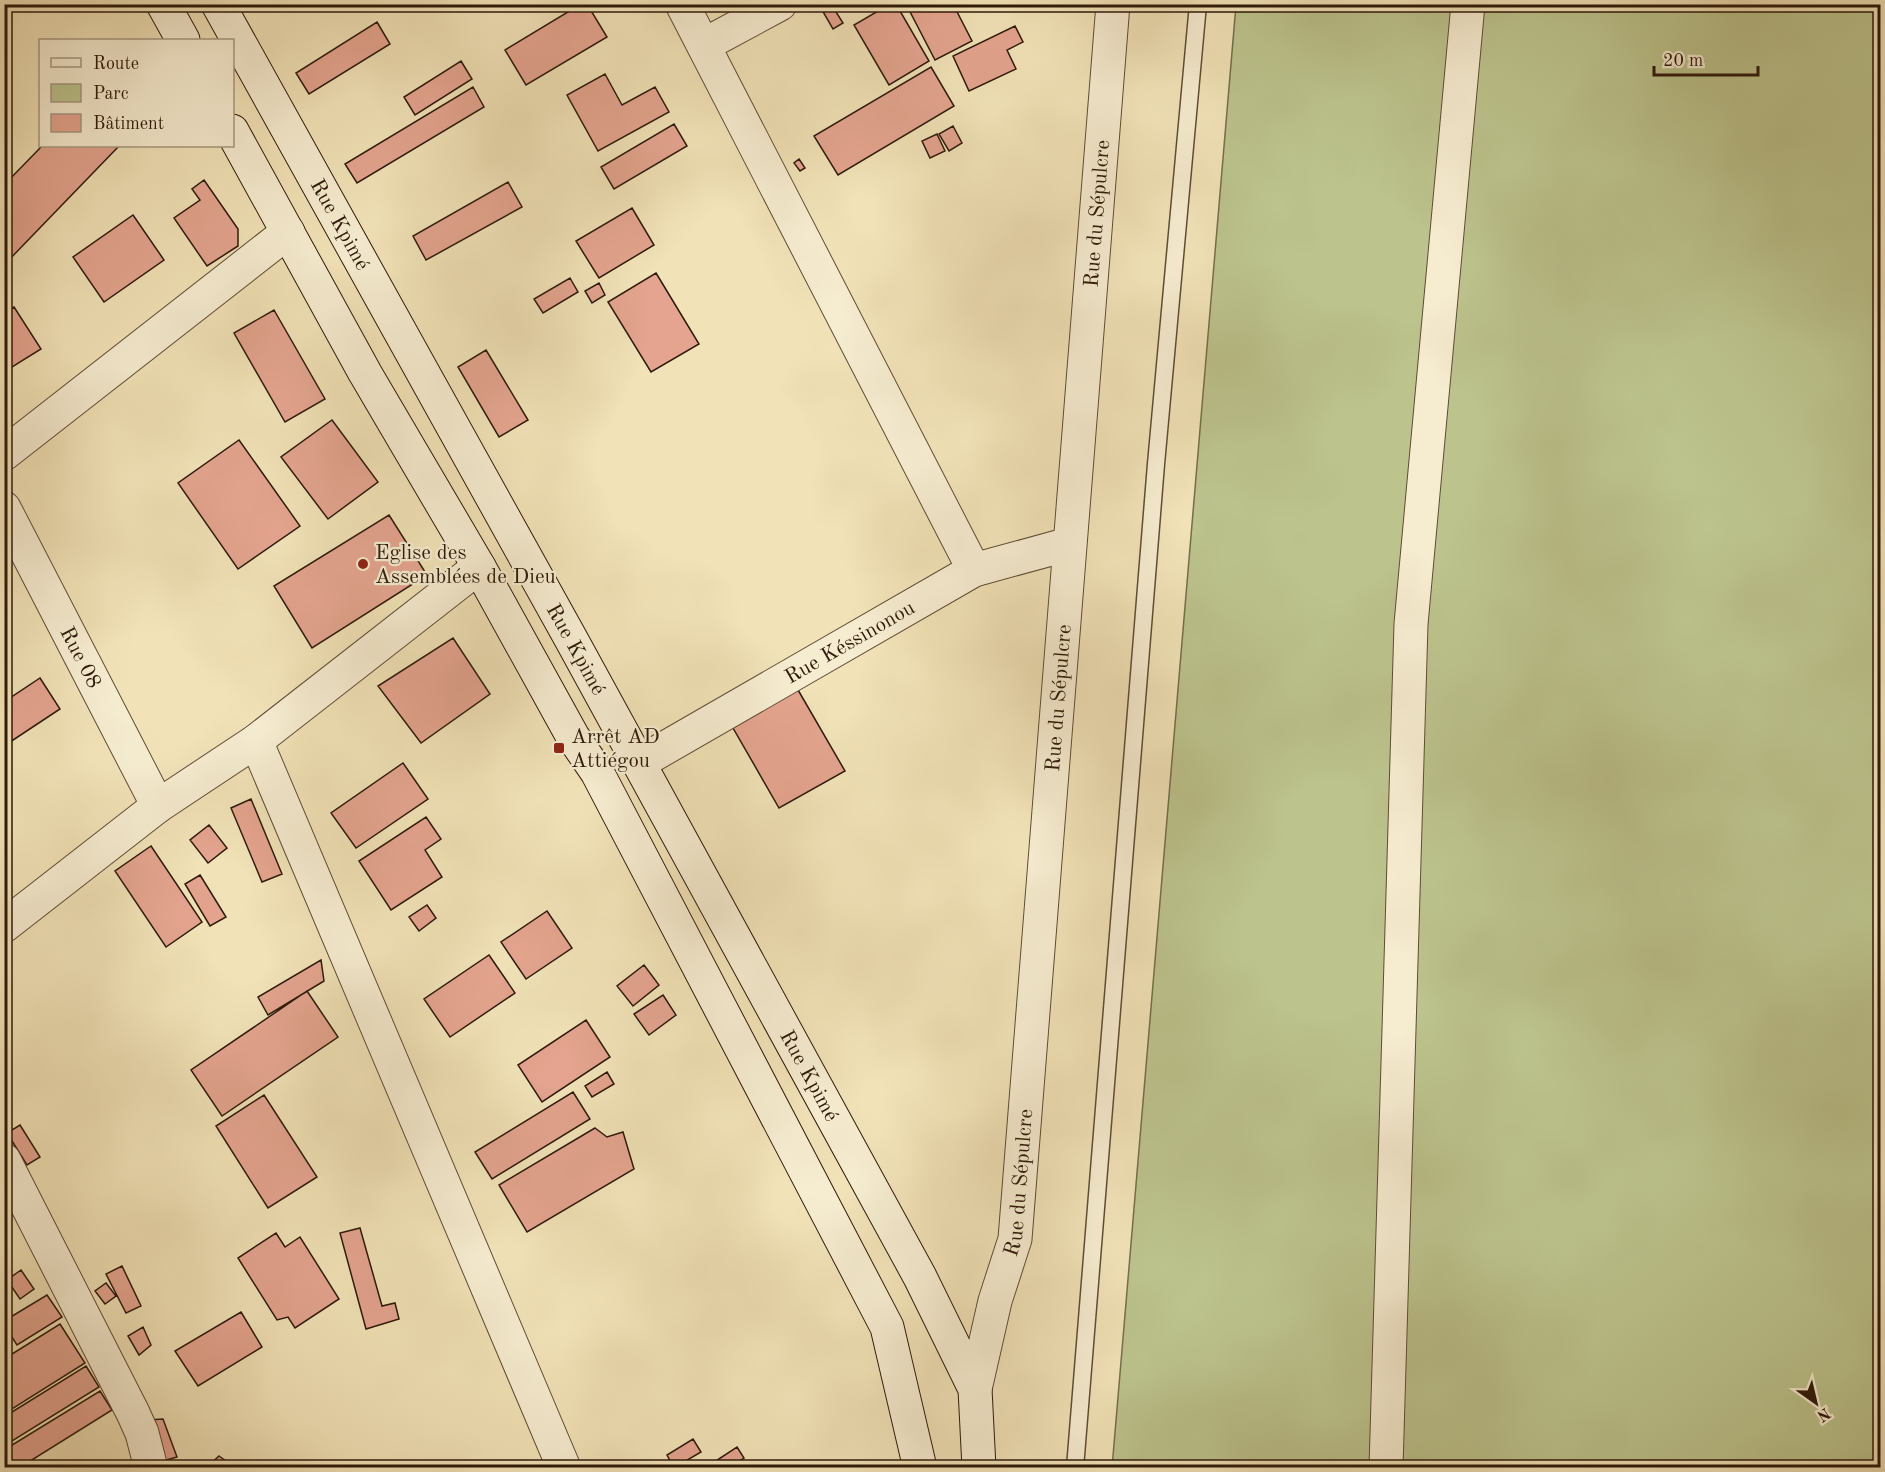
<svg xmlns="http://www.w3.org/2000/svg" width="1885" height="1472" font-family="'Old Standard TT',serif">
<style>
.green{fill:#bcc38d;stroke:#756e4c;stroke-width:1.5}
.building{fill:#e4a48f;stroke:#2e1a0a;stroke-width:1.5}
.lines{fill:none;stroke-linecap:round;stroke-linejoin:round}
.service-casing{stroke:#5f4c35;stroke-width:19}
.minor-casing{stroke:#5f4c35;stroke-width:35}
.secondary-casing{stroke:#2e1a0a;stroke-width:35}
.service{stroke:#f6ecd0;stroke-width:16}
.minor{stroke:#f6ecd0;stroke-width:33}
.secondary{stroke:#f6ecd0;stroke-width:33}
.poi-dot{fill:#8f2418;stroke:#f6ecd0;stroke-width:2}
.labels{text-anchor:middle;stroke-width:4.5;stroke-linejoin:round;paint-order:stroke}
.street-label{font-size:21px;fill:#2e1a0a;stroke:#f6ecd0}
.poi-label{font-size:21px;fill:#2e1a0a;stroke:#f6ecd0;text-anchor:start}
</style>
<rect width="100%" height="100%" fill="#f1e2b7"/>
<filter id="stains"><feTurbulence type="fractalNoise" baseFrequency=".00333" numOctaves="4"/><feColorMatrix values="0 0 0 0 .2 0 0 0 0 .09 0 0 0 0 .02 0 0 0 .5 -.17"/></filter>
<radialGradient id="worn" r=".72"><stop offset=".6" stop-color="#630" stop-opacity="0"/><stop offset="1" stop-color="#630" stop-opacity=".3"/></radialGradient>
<path class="green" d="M1236,5H1880V1467L1112,1468Z"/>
<path class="building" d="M581,4H587L607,37L526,85L505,50Z
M831,4L843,23L833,29L822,10Z
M890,4H896L929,61L889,85L854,25Z
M906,4H953L972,41L935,60Z
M377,22L390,44L309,94L296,73Z
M1015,26L1023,42L1007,50L1016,69L969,91L953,56Z
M461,61L472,79L415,115L404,97Z
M931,67L954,106L838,175L814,136Z
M605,74L622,105L655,87L669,112L598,151L567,95Z
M473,87L484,107L357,183L345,164Z
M674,124L687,146L614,189L601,167Z
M953,126L962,143L949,151L939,134Z
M937,134L945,151L930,158L922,141Z
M42,146H119L4,265V185Z
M799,159L805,168L800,171L794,163Z
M204,180L238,229V246L207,266L174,218L200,200L192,189Z
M508,182L522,207L426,260L413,236Z
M632,208L654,245L599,278L576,241Z
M133,215L164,260L104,302L73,257Z
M656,273L699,344L651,372L608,302Z
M570,278L578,292L543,313L534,299Z
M599,283L605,295L592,303L585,291Z
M14,307L41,349L4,372V313Z
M274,310L325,399L285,422L234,333Z
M486,350L528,420L499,437L458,367Z
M332,420L378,482L328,519L281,457Z
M239,440L300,526L238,569L178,483Z
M389,515L427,575L312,648L274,586Z
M453,638L490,694L421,743L378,686Z
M40,678L60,709L4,746V702Z
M794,683L845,771L779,808L729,721Z
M403,763L428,799L356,848L331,813Z
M251,799L282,874L262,882L231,808Z
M426,817L441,839L425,850L442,877L391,910L359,861Z
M209,825L227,848L208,863L190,840Z
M151,846L202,922L166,947L115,871Z
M200,875L226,917L210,926L185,884Z
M427,905L436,918L419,931L409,917Z
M547,911L572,948L526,979L501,942Z
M489,955L515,993L450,1037L424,999Z
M321,960L324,981L268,1015L258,997Z
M644,965L659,985L633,1006L617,986Z
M307,991L338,1037L222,1116L191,1070Z
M663,995L676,1015L649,1035L634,1014Z
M586,1020L610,1057L542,1102L518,1065Z
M607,1072L614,1084L592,1097L585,1086Z
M573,1092L590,1119L492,1179L475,1152Z
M264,1095L317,1177L268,1208L216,1126Z
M20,1125L40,1157L27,1165L7,1133Z
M595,1128L607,1137L623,1132L634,1169L527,1232L499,1185Z
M360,1228L382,1306L395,1303L399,1319L366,1329L340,1233Z
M276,1233L285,1247L300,1237L339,1299L295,1328L288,1317L277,1320L238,1258Z
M122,1266L141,1306L126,1313L106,1274Z
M21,1270L34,1289L20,1299L7,1280Z
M106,1283L116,1296L105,1304L95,1291Z
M47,1295L62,1317L17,1345L4,1325V1321Z
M241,1312L262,1347L198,1386L175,1351Z
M60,1324L85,1363L4,1414V1359Z
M143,1327L151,1345L139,1355L128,1336Z
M86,1366L99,1387L4,1446V1417Z
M100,1391L112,1410L19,1468H4V1450Z
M163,1419L177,1457L163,1461L148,1420Z
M693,1439L701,1452L674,1468L667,1455Z
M737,1447L744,1458L729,1468H705Z
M219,1456L236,1468H206Z"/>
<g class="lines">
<defs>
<path id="service" d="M1075,1468L1156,464L1198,4"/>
<g id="minor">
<path d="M682,4L974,570"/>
<path d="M704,45L780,4"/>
<path d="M4,454L288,232"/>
<path id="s1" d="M4,508L158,806"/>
<path d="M256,741L564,1468"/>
<path id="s2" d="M639,763L974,570L1069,544"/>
<path d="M4,926L158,806L256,741L479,567"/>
<path d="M4,1160L133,1413L142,1433L151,1468"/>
<path id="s3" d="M975,1389L995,1301L1015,1239L1113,4"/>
<path d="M1386,1468L1411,624L1468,4"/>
</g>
<g id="secondary">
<path d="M163,4L183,40"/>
<path id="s4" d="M218,4L571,639L920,1277L975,1389L979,1468"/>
<path d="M232,131L365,373L479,567L573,737L597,772L887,1327L920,1468"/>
</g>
</defs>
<use href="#service" class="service-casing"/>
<use href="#minor" class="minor-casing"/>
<use href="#secondary" class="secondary-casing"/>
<use href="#service" class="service"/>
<use href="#minor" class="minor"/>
<use href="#secondary" class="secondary"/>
</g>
<g class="poi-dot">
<circle cx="363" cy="564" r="6"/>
<rect x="553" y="742" width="12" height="12" rx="3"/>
</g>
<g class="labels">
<g class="street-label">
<text dy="7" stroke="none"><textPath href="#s3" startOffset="1184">Rue du Sépulcre</textPath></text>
<text dy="7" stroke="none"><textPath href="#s4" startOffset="252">Rue Kpimé</textPath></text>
<text dy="7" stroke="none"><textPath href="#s2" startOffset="243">Rue Késsinonou</textPath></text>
<text dy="7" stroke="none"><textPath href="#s4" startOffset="738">Rue Kpimé</textPath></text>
<text dy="7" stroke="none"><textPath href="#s1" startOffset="168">Rue 08</textPath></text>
<text dy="7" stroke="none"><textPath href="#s3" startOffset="698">Rue du Sépulcre</textPath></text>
<text dy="7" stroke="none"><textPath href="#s4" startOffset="1224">Rue Kpimé</textPath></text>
<text dy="7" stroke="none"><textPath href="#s3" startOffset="212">Rue du Sépulcre</textPath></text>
</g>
<g class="poi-label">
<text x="375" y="559">Eglise des<tspan x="375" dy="24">Assemblées de Dieu</tspan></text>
<text x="571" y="743">Arrêt AD<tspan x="571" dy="24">Attiégou</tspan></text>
</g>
</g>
<rect width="1885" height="1472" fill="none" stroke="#f1e2b7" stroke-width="24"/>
<rect x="6" y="6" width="1873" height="1460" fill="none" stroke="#2e1a0a" stroke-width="3"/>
<rect x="12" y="12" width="1861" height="1448" fill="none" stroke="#2e1a0a" stroke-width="1.5"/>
<rect x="39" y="39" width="195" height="108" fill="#f6ecd0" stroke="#a69881" stroke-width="1.5"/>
<rect x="51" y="58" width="30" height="9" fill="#f6ecd0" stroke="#a69881" stroke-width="1.5"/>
<text x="93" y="69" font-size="18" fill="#2e1a0a">Route</text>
<rect x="51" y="84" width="30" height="18" fill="#bcc38d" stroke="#a69881" stroke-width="1.5"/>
<text x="93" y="99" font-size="18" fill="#2e1a0a">Parc</text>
<rect x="51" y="114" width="30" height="18" fill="#e4a48f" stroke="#a69881" stroke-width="1.5"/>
<text x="93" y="129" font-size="18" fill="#2e1a0a">Bâtiment</text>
<g transform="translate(1816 1403) rotate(146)" stroke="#f6ecd0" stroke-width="4.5" paint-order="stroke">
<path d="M0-4.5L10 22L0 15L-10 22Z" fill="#2e1a0a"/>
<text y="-9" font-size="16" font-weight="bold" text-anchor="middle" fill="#2e1a0a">N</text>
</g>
<path d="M1654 66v9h104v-9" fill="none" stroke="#2e1a0a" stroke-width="3"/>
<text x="1663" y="66" font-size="18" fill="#2e1a0a" stroke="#f6ecd0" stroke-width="4.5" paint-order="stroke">20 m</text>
<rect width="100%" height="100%" filter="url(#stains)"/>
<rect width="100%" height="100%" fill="url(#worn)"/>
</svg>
